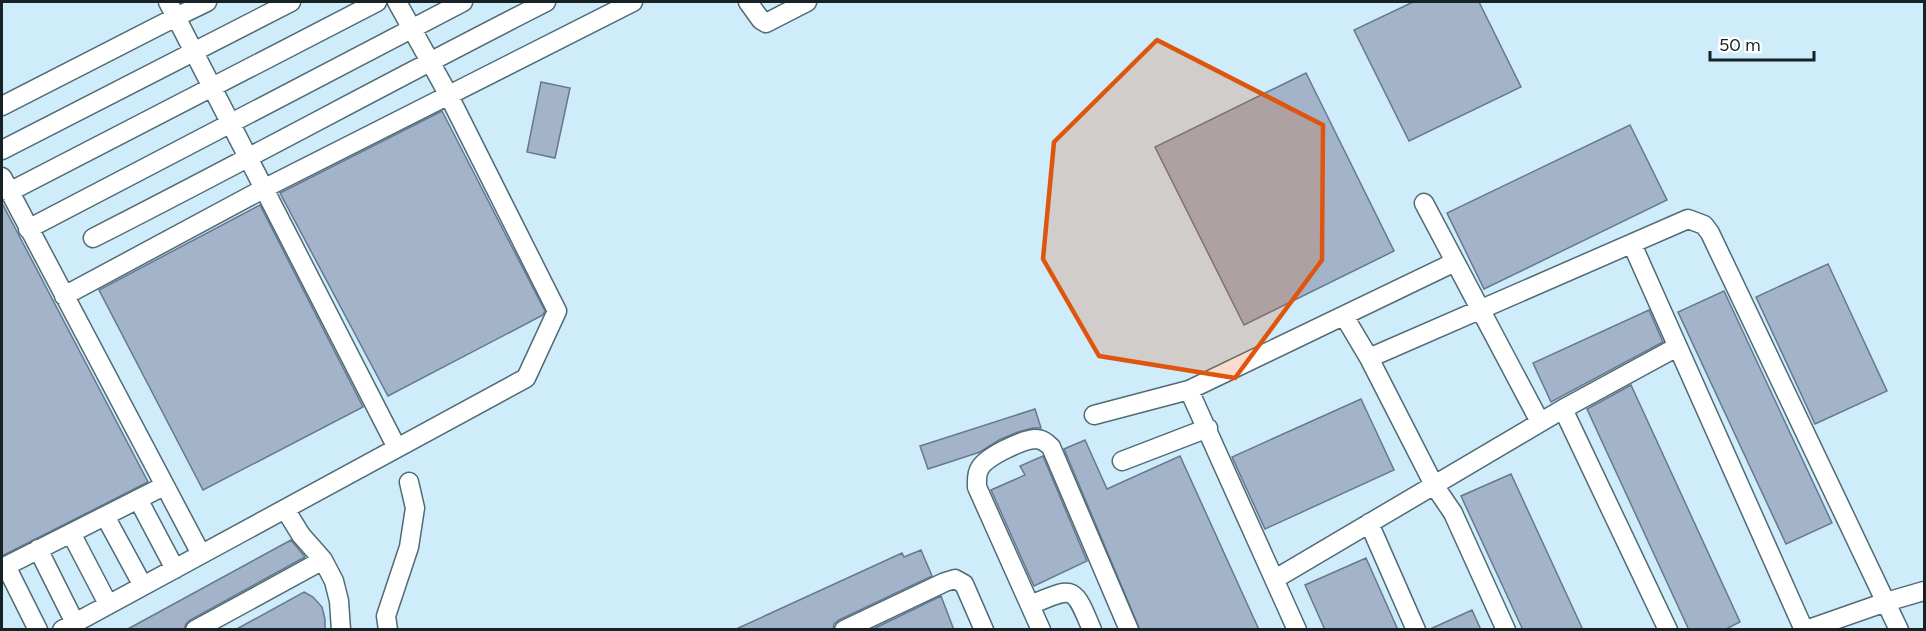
<svg xmlns="http://www.w3.org/2000/svg" width="1926" height="631" font-family="Figtree,sans-serif">
<style>
.building{fill:#a3b4ca;stroke:#68788c;stroke-width:1.5}
.lines{fill:none;stroke-linecap:round;stroke-linejoin:round}
.minor-casing{stroke:#506b76;stroke-width:21}
.minor{stroke:#fff;stroke-width:18}
.marked{fill:#de560d;fill-opacity:0.2;stroke:#de560d;stroke-width:4.5;stroke-linejoin:round}
</style>
<rect width="100%" height="100%" fill="#ceecf9"/>
<path class="building" d="M1413,2H1479L1521,87L1409,141L1354,30Z
M1306,73L1394,251L1244,325L1155,147Z
M541,82L570,88L555,158L527,152Z
M442,111L545,311L543,315L388,396L280,193Z
M1630,125L1667,200L1484,289L1447,213Z
M2,203L148,482L2,556Z
M260,205L363,407L203,490L99,290Z
M1828,264L1887,391L1815,424L1756,297Z
M1724,291L1832,523L1786,544L1678,312Z
M1649,310L1663,342L1551,402L1533,363Z
M1631,385L1740,622L1724,630H1689L1587,409Z
M1361,399L1394,470L1265,529L1232,457Z
M1035,409L1041,428H1033L1018,432L999,440L980,452L928,469L920,446Z
M1085,440L1107,489L1180,456L1259,630H1140L1064,449Z
M1043,456L1087,561L1034,586L991,490L1025,475L1020,466Z
M1511,474L1583,630H1523L1461,496Z
M291,540L305,557L190,620L186,624L184,630H126Z
M921,550L932,576L839,620L834,624L833,630H734L902,553L904,557Z
M1366,558L1398,630H1325L1305,585Z
M304,592L313,597L322,607L325,619V630H235Z
M941,596L954,630H871Z
M1472,610L1481,630H1428Z"/>
<g class="lines">
<defs>
<path id="minor" d="M168,2L176,17L207,2
M748,2L761,20L766,23L807,2
M2,106L176,17L397,448
M2,150L291,2
M2,177L201,554
M9,192L377,2
M1424,203L1540,422
M28,229L463,2
M93,238C245,161 394,79 546,2
M1632,244L1804,630
M64,296L265,188L633,2
M1344,316L1369,358L1434,485L1453,513L1506,630
M1369,358L1688,219L1704,225L1710,233L1899,630
M1189,390L1297,630
M1563,409L1668,630
M1094,415L1189,390L1455,262
M1122,461L1208,428
M138,499L175,569
M285,509L301,535L323,560L334,581L339,601L341,630
M105,516L143,586
M1369,523L1416,630
M71,533L108,604
M38,549L75,623
M6,566L38,630
M2,568L164,486
M1275,579L1563,409L1677,347
M1030,605C1074,587 1073,584 1092,630
M62,630L526,378L557,311L448,94L397,2
M195,630L323,560
M388,630L386,616L409,547L415,508L409,482
M844,630L945,582L955,579L964,584L984,630
M1041,630L977,487C977,481 976,474 980,468C986,457 1021,440 1035,439C1042,439 1046,442 1051,447L1129,630
M1806,630L1886,602L1924,591"/>
</defs>
<use href="#minor" class="minor-casing"/>
<use href="#minor" class="minor"/>
</g>
<path class="marked" d="M1157,40L1323,125L1322,260L1235,378L1099,356L1043,259L1054,142Z"/>
<rect width="1926" height="631" fill="none" stroke="#162226" stroke-width="6"/>
<path d="M1710 51v9h104v-9" fill="none" stroke="#162226" stroke-width="3"/>
<text x="1719" y="51" font-size="18" fill="#162226" stroke="#ffffff" stroke-width="4.5" paint-order="stroke">50 m</text>
</svg>
